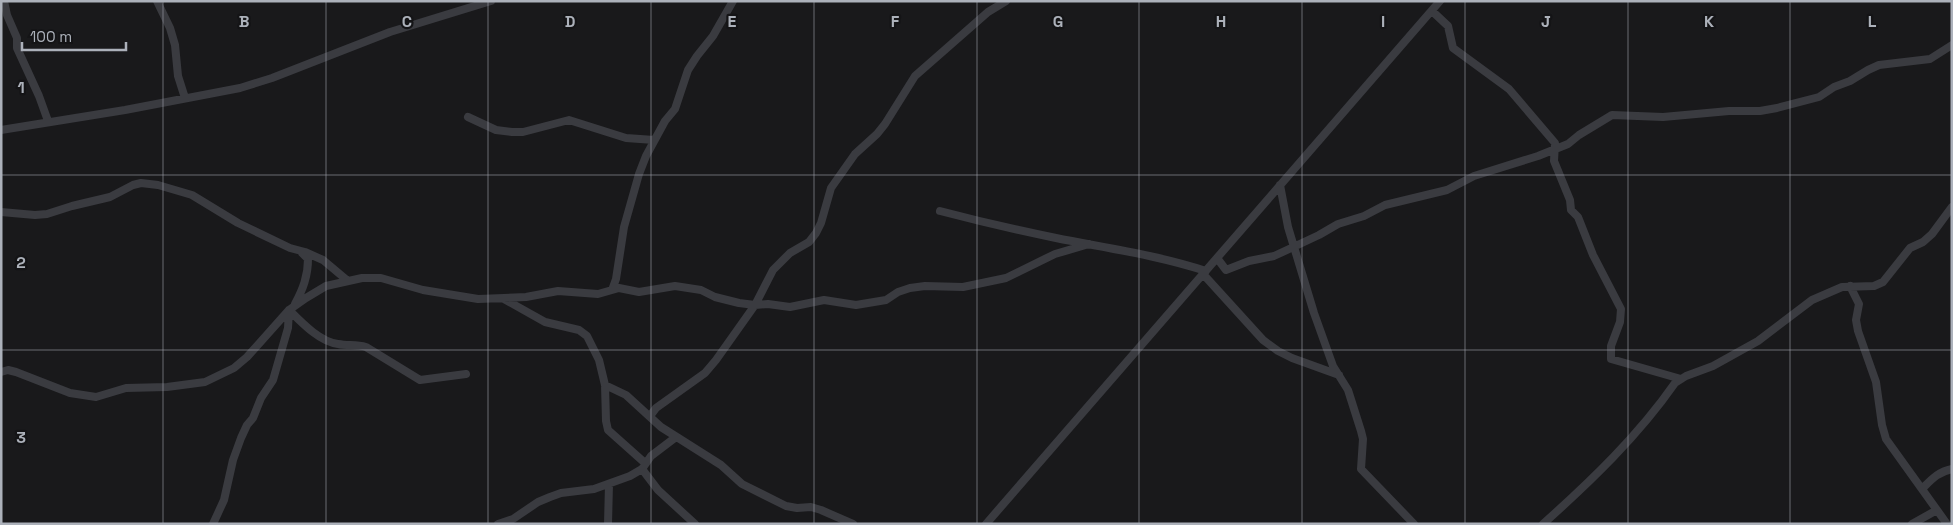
<svg xmlns="http://www.w3.org/2000/svg" width="1953" height="525" font-family="'Space Grotesk',sans-serif">
<style>
.lines{fill:none;stroke-linecap:round;stroke-linejoin:round}
.minor{stroke:#3a3b40;stroke-width:8}
.grid{fill:none;stroke:#acb1ba;stroke-width:1;stroke-opacity:0.55}
.grid-label{font-size:16px;text-anchor:middle;font-weight:bold;fill:#acb1ba;stroke:#141416;stroke-width:4.5;stroke-linejoin:round;paint-order:stroke}
</style>
<rect width="100%" height="100%" fill="#19191b"/>
<g class="lines">
<path class="minor" d="M4,1L7,15L17,38V48L39,96L48,121
M157,1L170,28L175,45L178,76L185,98
M1432,11L1448,26L1453,48L1509,89L1555,143L1554,161L1570,200L1571,210L1578,217L1593,255L1621,309L1620,322L1611,346V359L1681,379
M468,117L496,130L512,132H523L569,120L626,138L654,140
M1,130L125,110L240,88L272,78L390,32L491,1
M1280,185L1288,227L1314,313L1333,366L1348,390L1361,431L1363,439L1361,469L1414,524
M940,211C978,221 1017,230 1056,238C1106,248 1157,255 1206,271
M1,212L35,215L47,214L72,206L110,197L133,185L141,183L158,185L192,195L238,223L290,248L305,252L323,260L348,281
M1217,258L1226,270L1249,261L1274,256L1319,235L1338,224L1364,216L1385,205L1447,190L1474,176L1538,156L1568,144L1579,135L1612,115L1663,117L1729,111H1760L1777,108L1819,97L1834,87L1850,81L1868,70L1879,65L1930,59L1952,45
M1203,274L1263,340L1278,351L1292,358L1339,375
M1850,286L1859,304L1856,320L1858,331L1876,382L1882,425L1886,439L1947,524
M612,290L616,279L624,227L639,174L646,156L665,121L675,109L688,70L697,56L713,36L733,1
M504,299L545,322L579,330L587,336L599,360L605,385L606,421L608,430L645,463
M295,304C303,289 308,276 308,259L302,253
M1,372L8,370L16,372L70,393L96,397L126,388L167,387L205,382L234,368L247,357L289,310L306,298L326,286L362,278H381L423,290L478,299L526,297L558,291L598,294L619,288L639,292L675,286L701,290L715,297L739,303L755,305L768,304L790,307L824,300L856,305L886,300L898,292L910,288L925,286L963,287L1006,278L1055,254L1089,244
M605,385L626,395L661,427L721,465L742,484L786,506L797,508L811,507L821,510L853,524
M650,416L656,408L705,373L716,360L755,305L773,270L790,253L809,242L816,233L821,223L831,188L855,154L877,134L885,124L915,76L988,12L1006,1
M642,469L658,490L695,524
M1922,489C1932,479 1938,472 1952,469
M213,524L224,500L233,460L241,438L247,425L253,418L261,398L273,380L288,328L289,310C302,323 320,342 338,344C348,346 356,344 366,347L420,380L466,374
M498,524L513,519L538,502L550,497L561,493L594,489L630,476L642,469L651,456L676,437
M608,524L609,484
M986,524L1440,1
M1543,524C1591,481 1638,436 1675,383L1686,376L1713,366L1758,341L1812,300L1842,287L1874,286L1883,282L1910,248L1923,242L1932,234L1952,207
M1912,524L1937,510"/>
</g>
<path class="grid" d="M163,1V524M326,1V524M488,1V524M651,1V524M814,1V524M977,1V524M1139,1V524M1302,1V524M1465,1V524M1628,1V524M1790,1V524M1,175H1952M1,350H1952"/>
<g class="grid-label">
<text x="244" y="27">B</text>
<text x="407" y="27">C</text>
<text x="570" y="27">D</text>
<text x="732" y="27">E</text>
<text x="895" y="27">F</text>
<text x="1058" y="27">G</text>
<text x="1221" y="27">H</text>
<text x="1383" y="27">I</text>
<text x="1546" y="27">J</text>
<text x="1709" y="27">K</text>
<text x="1872" y="27">L</text>
<text x="21" y="93">1</text>
<text x="21" y="268">2</text>
<text x="21" y="443">3</text>
</g>
<rect width="1953" height="525" fill="none" stroke="#acb1ba" stroke-width="5"/>
<path d="M22 42v8h104v-8" fill="none" stroke="#acb1ba" stroke-width="2.5"/>
<text x="30" y="42" font-size="15" fill="#acb1ba" stroke="#141416" stroke-width="4" paint-order="stroke">100 m</text>
</svg>
